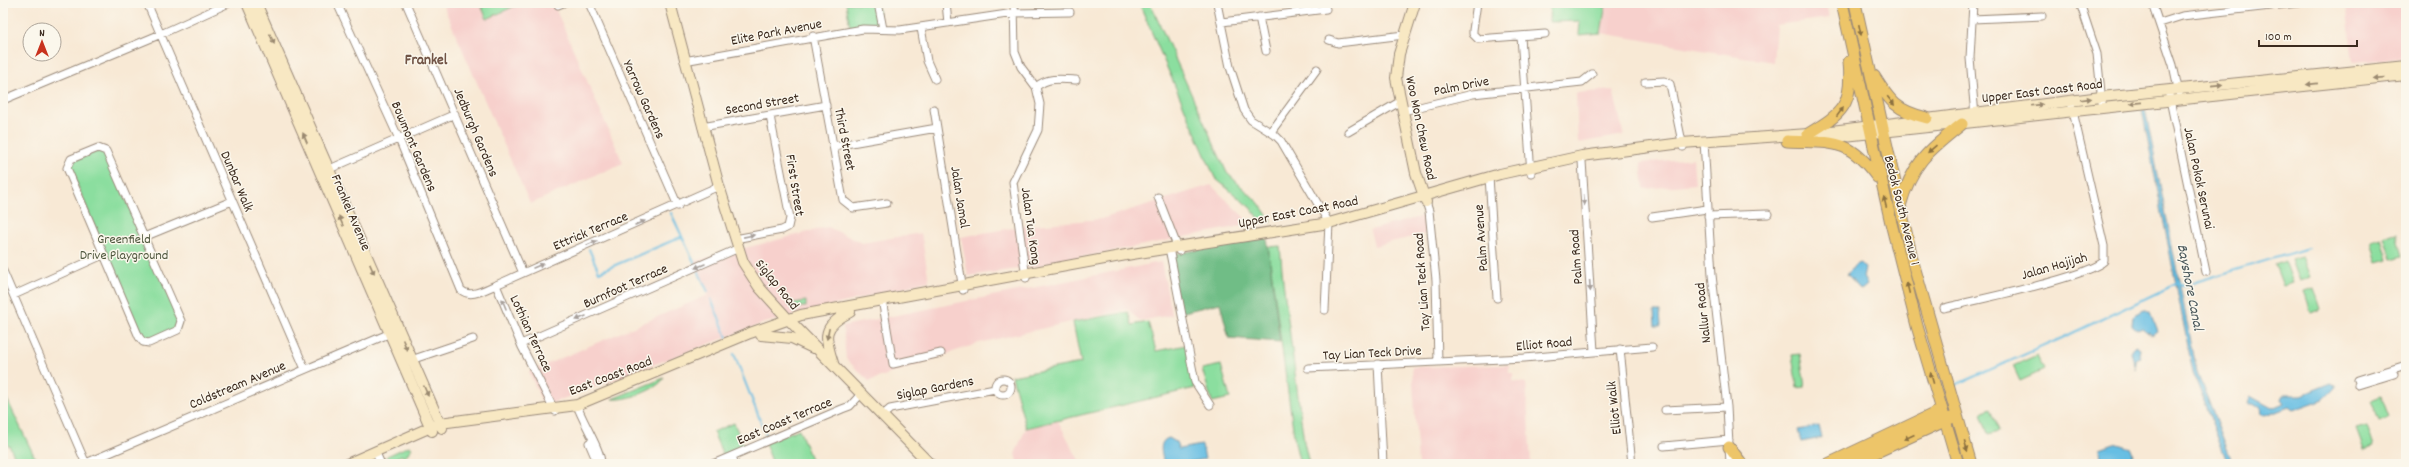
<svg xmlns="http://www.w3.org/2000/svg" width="2409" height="467" font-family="Dekko,sans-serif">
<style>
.built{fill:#f7d0cc}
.green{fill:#8bde9f;stroke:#63845e}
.forest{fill:#70bd86;stroke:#567452}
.water{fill:#66bee3;stroke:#507480}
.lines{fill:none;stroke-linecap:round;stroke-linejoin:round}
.stream{stroke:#66bee3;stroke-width:2}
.street-casing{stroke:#9a8a7a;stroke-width:9}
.secondary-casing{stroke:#9a8a7a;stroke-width:12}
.primary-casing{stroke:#9a8a7a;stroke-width:13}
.street{stroke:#fff;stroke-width:7}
.secondary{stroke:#f8e8c3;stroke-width:10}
.primary{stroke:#edc569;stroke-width:11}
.oneway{fill:#8b7040}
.oneway2{fill:#9a8970}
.oneway3{fill:#a79f9a}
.labels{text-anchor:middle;stroke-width:3;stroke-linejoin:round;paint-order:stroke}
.street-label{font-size:14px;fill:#3b2a1e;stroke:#fbf7ec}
.park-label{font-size:14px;fill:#4f573e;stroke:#fbf7ec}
.neighbourhood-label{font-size:15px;font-weight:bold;fill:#715446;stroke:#fbf7ec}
.water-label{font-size:15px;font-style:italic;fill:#485659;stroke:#fbf7ec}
</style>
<rect width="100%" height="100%" fill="#fbf7ec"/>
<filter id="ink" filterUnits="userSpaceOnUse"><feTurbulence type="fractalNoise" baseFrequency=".025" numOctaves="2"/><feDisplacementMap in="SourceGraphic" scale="8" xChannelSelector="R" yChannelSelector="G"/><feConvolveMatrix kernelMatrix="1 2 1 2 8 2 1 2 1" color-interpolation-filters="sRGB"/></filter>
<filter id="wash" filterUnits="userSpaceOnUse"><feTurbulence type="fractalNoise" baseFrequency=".012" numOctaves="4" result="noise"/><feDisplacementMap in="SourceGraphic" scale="16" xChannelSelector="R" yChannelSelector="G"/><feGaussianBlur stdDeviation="0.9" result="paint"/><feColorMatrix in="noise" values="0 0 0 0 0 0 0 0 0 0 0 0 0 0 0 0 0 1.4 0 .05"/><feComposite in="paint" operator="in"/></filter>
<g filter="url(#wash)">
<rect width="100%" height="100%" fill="#f8e9d5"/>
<path class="built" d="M442,3H553L623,163L530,204Z
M1606,3H1826L1829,18L1776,25L1773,62L1601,33Z
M2346,3H2406V58L2353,62Z
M1613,90L1624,135L1578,143L1576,93Z
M1693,158L1695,184L1644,189L1641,163Z
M1211,185L1251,224L1031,267L968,276L961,237L1023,226L1101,219Z
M1424,216L1425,234L1374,246L1370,230Z
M828,227L862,243L921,233L929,281L764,323L544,406L529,372L708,295L694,261Z
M1161,262L1172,315L1139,321L1128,309L979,343L869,381L846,359L843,326Z
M1509,365V373H1513V381L1526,383L1531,464H1418L1412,367Z
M1058,421L1081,464H1018L1015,454L1026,428Z"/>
<path class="green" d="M480,3H519V4L487,19Z
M846,3H877L880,23L850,27Z
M1139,3H1150L1227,173L1258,202L1271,221L1262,222L1253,210L1215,178Z
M1550,3H1606L1601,33L1579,35L1580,21L1549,22Z
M103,149L181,321L178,330L143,342L68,163Z
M2396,234L2402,256L2392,259L2385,237Z
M2382,238L2388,260L2377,263L2371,241Z
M1280,246L1283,281L1304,442L1309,464H1300L1295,443L1268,247Z
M2302,256L2310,277L2300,281L2292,259Z
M2285,261L2293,283L2283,286L2275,265Z
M2314,288L2321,309L2311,313L2304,291Z
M806,301V307H793L794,303Z
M1128,312L1132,325L1148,322L1156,351L1186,345L1195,388L1026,428L1012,376L1081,363L1073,322Z
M1800,354L1805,387L1797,388L1792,355Z
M2037,355L2044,370L2020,381L2013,366Z
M1221,365L1230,398L1212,402L1202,369Z
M664,378C657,390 626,401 612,399Z
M3,391L38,464H18L10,447L3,440Z
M2381,396L2389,417L2379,421L2371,400Z
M1991,409L1999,431L1988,434L1981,413Z
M734,423L744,446L723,455L713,432Z
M2367,426L2374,447L2364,450L2356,429Z
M799,429L813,464H773L765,443Z
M409,446L412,448L404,458L402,455L391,460L389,464H384L387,456Z"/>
<path class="forest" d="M1267,238L1280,342L1229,338L1220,303L1180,313L1168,255Z"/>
<path class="water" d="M2145,109L2197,372L2233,464H2228L2193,372L2142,110Z
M1860,263L1865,268L1863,277L1867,285L1861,290L1847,275L1855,265Z
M2144,310L2150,313L2157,331L2151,335L2142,328L2138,330L2132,325L2133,316Z
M1654,311H1660L1661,326H1655Z
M2135,346L2140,349L2139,355L2141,358L2135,360V370L2131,351Z
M2331,383L2335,385V388L2324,399L2293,410L2289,407L2265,416L2261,414L2260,408L2253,404H2248L2250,396L2272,408L2284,403L2281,399L2283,395H2302Z
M1819,426L1822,438L1801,442L1798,430Z
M1169,438L1176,442L1179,449L1202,445L1205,459L1181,464H1164C1162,455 1157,441 1169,438Z
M2114,443L2131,448L2133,454L2131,459L2119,464H2098L2101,460L2100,448Z"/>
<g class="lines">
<path class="stream" d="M671,213L708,292
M589,249L599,272L681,237
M711,299L727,337
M734,354L766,435
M1953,386L2062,338L2178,283L2182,286L2308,248"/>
</g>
</g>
<g filter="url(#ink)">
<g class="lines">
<defs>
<path id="street" d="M147,3L305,369
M337,3L399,139L461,290C471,299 485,289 496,285L719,186
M406,3L523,273
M589,3L678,206
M878,3L883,29
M946,3L948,23
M1014,3L1015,52L1021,67L1036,87L1040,104L1038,130L1013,182L1026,278
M1217,3L1230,67L1244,110L1251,120L1275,135L1281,141L1329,223L1325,310
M1477,3L1473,30V34L1478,39L1545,34
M1973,3L1970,58L1975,116
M2080,3L2097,54L2102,102
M2152,3L2173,65L2179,93
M558,5L563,3
M1259,17L1266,51
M1972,19L2042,16
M1222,22L1326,9
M2160,23L2182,16L2298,3
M921,28L927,61L935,79
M813,36L843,200L853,208L887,203
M1521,37L1531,173
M1329,40L1338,43L1404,35
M684,61L863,29L900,30L1014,13L1070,12
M1645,82L1664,81L1670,84L1683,147
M1036,87C1047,77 1062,79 1076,80
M2168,90L2206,272
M3,100L161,34L229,3
M934,109L963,290
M1403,111L1473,94L1582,82L1592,74
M702,127L826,105
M1271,132L1317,69
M1348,132L1401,101
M1704,141L1712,275L1727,407L1730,464
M834,146L937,128
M98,148L106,151L181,321L178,330L149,343L143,342L139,337L67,168L71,159Z
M1582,161L1594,351
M325,171L455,114
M1489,177L1497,298
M1158,197L1179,251
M1426,202L1429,211L1436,280L1438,362
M1708,216L1768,214
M1652,217L1707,209
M144,237L232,201
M735,239L782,230L788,227L790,218L770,116
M1169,248L1195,382L1210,405
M3,271L86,464
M496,285L522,347L555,411
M14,295L103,255
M882,299L893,364L941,353
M1944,308C1974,300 2086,278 2104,261V246L2072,107
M521,344L739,248
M1620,349L1632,464
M408,361L473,339
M1378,364L1383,464
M1308,368L1524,358L1652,347
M995 387a8 8 0 1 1 16 0a8 8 0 1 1-16 0Z
M2358,380L2406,365
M2358,385L2394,374
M577,405C582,421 602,451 601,464
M1665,410L1727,407
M882,416L890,409L995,389
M589,443L598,464
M1664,446L1729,440
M375,451L381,464
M732,457L735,464
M86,463L393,332
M713,464L842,409L850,406L861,394"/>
<path id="secondary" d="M247,3L432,431
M256,3L442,428
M670,3L719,186L743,262L759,287L788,319L930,464
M1415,3L1399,54L1396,78L1416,173L1426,202
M1826,138L2406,75
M761,335L792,338L813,348
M833,363C824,336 822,326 850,312
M347,464L440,423L577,405L750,333L801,315L1126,255L1329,223L1500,174L1582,156L1682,143L1808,134L2101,97L2406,66"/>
<path id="primary" d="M1842,3L1891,223L1917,326L1958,464
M1855,3L1912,259L1971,464
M1874,76C1890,102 1897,111 1927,118
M1808,134C1843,113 1853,105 1849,62
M1787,141C1832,143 1848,137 1877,177
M1900,206C1912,163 1928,151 1962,124
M1729,447L1742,464
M1828,464L1942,410
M1850,464L1951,418"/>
</defs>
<use href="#street" class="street-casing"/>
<use href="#secondary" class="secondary-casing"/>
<use href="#primary" class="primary-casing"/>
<use href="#street" class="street"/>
<use href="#secondary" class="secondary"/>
<use href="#primary" class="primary"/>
</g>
<defs><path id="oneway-solid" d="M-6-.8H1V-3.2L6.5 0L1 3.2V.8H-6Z"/></defs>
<g class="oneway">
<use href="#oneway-solid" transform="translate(1860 30) rotate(78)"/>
<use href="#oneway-solid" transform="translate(1891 101) rotate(51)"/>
<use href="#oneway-solid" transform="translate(1840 112) rotate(-54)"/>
<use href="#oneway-solid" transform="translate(1932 149) rotate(139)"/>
<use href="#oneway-solid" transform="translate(1885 202) rotate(-104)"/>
<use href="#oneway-solid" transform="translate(1908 288) rotate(-104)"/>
<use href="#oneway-solid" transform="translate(1932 378) rotate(-106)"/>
<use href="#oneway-solid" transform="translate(1909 437) rotate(156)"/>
<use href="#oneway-solid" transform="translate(1966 446) rotate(74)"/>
</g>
<g class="oneway2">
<use href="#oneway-solid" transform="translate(272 39) rotate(66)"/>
<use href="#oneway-solid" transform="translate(2379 78) rotate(175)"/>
<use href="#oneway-solid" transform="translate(2312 84) rotate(174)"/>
<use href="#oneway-solid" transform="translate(2217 85) rotate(-6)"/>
<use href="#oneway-solid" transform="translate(2086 99) rotate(-7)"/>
<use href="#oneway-solid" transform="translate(2136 103) rotate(174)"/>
<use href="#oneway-solid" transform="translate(2037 105) rotate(-7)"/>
<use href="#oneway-solid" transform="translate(305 138) rotate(-113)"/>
<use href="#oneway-solid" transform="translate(341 221) rotate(-113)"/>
<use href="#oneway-solid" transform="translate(372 269) rotate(66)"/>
<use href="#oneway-solid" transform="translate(828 334) rotate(102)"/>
<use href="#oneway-solid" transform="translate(405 345) rotate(67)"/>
<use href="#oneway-solid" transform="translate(426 391) rotate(66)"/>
</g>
<g class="oneway3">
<use href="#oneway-solid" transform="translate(1584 200) rotate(86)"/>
<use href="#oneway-solid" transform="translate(640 223) rotate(-23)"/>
<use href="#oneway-solid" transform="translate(749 236) rotate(-11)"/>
<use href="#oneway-solid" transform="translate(592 243) rotate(-23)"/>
<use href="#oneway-solid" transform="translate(538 266) rotate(-23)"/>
<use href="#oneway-solid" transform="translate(700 266) rotate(157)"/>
<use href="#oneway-solid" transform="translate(1590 286) rotate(86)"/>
<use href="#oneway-solid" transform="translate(504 304) rotate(-112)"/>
<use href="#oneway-solid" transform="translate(581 318) rotate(157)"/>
</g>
</g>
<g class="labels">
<g class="street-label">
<text transform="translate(776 31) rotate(-11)" y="5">Elite Park Avenue</text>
<text transform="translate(1461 85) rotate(-11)" y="5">Palm Drive</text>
<text transform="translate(2042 90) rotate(-7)" y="5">Upper East Coast Road</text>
<text transform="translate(645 99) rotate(66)" y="5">Yarrow Gardens</text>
<text transform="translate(762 103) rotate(-10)" y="5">Second Street</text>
<text transform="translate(1422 128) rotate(78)" y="5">Woo Mon Chew Road</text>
<text transform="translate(477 132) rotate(67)" y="5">Jedburgh Gardens</text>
<text transform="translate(846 139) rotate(79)" y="5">Third Street</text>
<text transform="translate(415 146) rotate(67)" y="5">Bowmont Gardens</text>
<text transform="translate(2200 178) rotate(78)" y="5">Jalan Pokok Serunai</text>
<text transform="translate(238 181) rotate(67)" y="5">Dunbar Walk</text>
<text transform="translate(796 185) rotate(81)" y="5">First Street</text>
<text transform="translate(961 197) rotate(81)" y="5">Jalan Jamal</text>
<text transform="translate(1903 210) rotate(76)" y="5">Bedok South Avenue 1</text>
<text transform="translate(1298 211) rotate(-11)" y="5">Upper East Coast Road</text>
<text transform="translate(352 212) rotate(67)" y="5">Frankel Avenue</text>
<text transform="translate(1032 226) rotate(82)" y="5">Jalan Tua Kong</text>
<text transform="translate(590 230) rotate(-23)" y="5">Ettrick Terrace</text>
<text transform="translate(1480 238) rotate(-94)" y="5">Palm Avenue</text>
<text transform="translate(1575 257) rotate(-94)" y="5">Palm Road</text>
<text transform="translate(2054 265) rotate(-16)" y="5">Jalan Hajijah</text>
<text transform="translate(1421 282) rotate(-94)" y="5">Tay Lian Teck Road</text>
<text transform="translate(778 284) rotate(51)" y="5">Siglap Road</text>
<text transform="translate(625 285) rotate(-24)" y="5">Burnfoot Terrace</text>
<text transform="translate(1702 313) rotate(-96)" y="5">Nallur Road</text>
<text transform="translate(532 333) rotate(65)" y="5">Lothian Terrace</text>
<text transform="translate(1544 343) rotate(-5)" y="5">Elliot Road</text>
<text transform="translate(1372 352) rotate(-3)" y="5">Tay Lian Teck Drive</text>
<text transform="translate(610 375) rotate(-21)" y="5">East Coast Road</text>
<text transform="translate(237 384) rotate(-23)" y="5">Coldstream Avenue</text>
<text transform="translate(935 387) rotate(-11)" y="5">Siglap Gardens</text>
<text transform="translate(1613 408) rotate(-96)" y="5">Elliot Walk</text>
<text transform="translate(784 420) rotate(-23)" y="5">East Coast Terrace</text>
</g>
<g class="park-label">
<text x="124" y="243">Greenfield<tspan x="124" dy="16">Drive Playground</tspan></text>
</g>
<g class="neighbourhood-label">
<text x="426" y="64">Frankel</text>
</g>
<g class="water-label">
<text transform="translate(2191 287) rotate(79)" y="5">Bayshore Canal</text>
</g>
</g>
<rect width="2409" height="467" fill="none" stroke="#fbf7ec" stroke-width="16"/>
<g transform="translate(42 42)"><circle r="19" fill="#fbf7ec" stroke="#aea59a"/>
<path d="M0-3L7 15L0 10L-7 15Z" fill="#c8321e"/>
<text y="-6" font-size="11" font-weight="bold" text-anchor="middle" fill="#3b2a1e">N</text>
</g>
<path d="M2259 40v6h98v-6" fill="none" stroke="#3b2a1e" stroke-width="2"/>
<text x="2265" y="40" font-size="12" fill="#3b2a1e" stroke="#fbf7ec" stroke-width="3" paint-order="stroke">100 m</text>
</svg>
